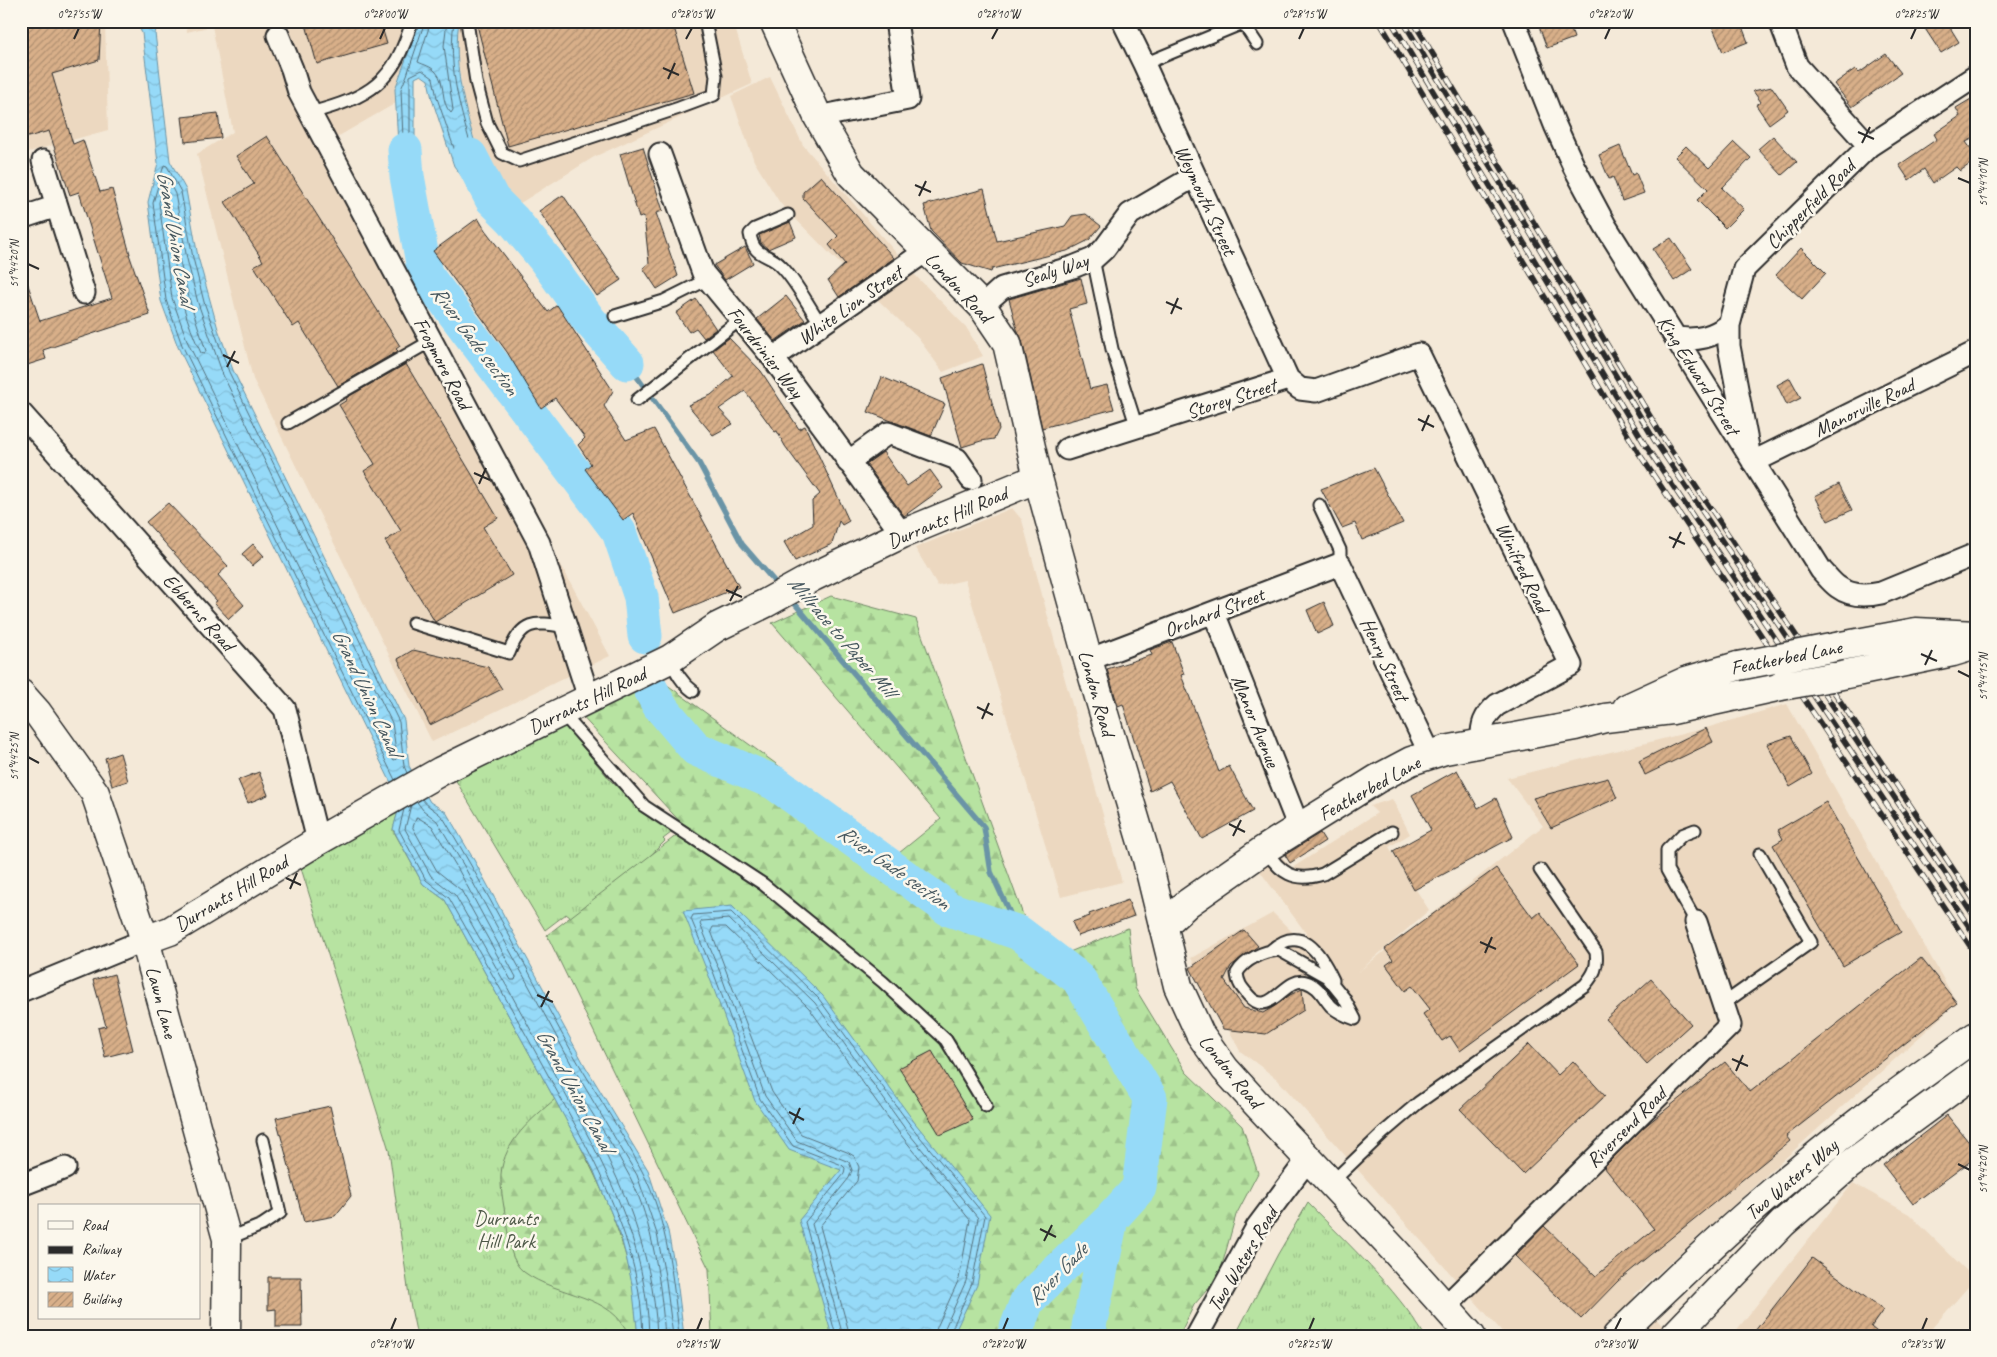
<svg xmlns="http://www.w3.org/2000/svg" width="1997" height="1357" font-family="Caveat,sans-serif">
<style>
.built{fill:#ecd8c0}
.grass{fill:url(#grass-tufts);stroke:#718766}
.forest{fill:url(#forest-firs);stroke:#718766}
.water{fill:url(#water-waves);stroke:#6b94a6}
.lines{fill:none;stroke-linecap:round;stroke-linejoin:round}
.shore{stroke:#56717d;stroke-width:1}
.stream{stroke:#6b94a6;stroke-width:5.5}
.river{stroke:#96daf8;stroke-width:35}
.building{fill:url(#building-hatch);stroke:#2b2b2b}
.service-casing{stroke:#2b2b2b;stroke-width:15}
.minor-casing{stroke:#2b2b2b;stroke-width:25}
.tertiary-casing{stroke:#2b2b2b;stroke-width:31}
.primary-casing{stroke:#2b2b2b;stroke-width:31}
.trunk-casing{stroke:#2b2b2b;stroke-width:31}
.service{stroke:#fbf7ec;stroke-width:11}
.minor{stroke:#fbf7ec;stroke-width:21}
.tertiary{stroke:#fbf7ec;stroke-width:28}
.primary{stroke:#fbf7ec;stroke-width:28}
.trunk{stroke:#fbf7ec;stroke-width:28}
.rail-casing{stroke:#2b2b2b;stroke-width:5.5}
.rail{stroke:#fbf7ec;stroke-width:4;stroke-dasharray:11;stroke-linecap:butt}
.tertiary-bridge-casing{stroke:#2b2b2b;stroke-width:31;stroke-linecap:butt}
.tertiary-bridge{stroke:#fbf7ec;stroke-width:28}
.ticks{fill:none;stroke:#2b2b2b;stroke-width:2}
.labels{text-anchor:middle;stroke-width:5;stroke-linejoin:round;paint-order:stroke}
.street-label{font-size:20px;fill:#2b2b2b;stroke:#fbf7ec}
.park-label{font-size:20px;fill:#4e5948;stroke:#fbf7ec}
.water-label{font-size:21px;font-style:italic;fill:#46575e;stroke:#fbf7ec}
.neatline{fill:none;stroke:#2b2b2b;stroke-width:2}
.ticks-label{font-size:12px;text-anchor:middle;fill:#2b2b2b}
</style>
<defs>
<pattern id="grass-tufts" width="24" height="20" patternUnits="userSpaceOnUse" patternTransform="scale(1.25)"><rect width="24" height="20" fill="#b7e3a1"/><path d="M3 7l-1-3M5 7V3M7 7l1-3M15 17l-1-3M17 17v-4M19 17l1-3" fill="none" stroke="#9ec38b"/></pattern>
<pattern id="forest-firs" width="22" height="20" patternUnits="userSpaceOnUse" patternTransform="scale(1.25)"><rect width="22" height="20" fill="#b7e3a1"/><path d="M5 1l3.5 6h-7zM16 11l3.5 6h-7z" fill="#9ec38b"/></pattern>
<pattern id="water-waves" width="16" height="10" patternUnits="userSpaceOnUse" patternTransform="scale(1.25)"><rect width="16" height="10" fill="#96daf8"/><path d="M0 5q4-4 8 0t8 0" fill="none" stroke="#81bbd5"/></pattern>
<pattern id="building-hatch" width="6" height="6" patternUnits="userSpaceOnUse" patternTransform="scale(1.25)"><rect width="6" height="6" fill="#d8af89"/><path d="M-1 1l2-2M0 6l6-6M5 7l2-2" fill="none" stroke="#af8f70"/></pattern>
</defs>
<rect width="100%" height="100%" fill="#f4e9d8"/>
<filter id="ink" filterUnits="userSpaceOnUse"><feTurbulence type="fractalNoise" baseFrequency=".02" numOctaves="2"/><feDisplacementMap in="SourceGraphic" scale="10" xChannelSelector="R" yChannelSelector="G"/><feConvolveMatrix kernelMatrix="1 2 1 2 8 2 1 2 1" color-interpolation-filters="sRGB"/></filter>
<g filter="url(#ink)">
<path class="built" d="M21,21H105L108,130L21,154Z
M185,21H420L395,88L396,103L332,140L610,656L432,742L253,379L197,154L233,132L212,26L187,32Z
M459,21H733L752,84L594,157L517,205L505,201L481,158L465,111L456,45Z
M770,77L803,145L916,276L966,327L983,356L943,372L918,338L840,264L780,203L754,161L731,96Z
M1012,508L1022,520L1062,669L1122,882L1061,897L965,580L938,586L915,548Z
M1787,704L1957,1003L1634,1295L1672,1336H1506L1277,1079L1240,1051L1191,958L1273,913L1341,980L1256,866L1276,851L1292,868L1377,813L1370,806L1392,799L1410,834L1389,847L1429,910L1358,972L1543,826L1507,778L1706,728Z
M1853,1183L1909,1214L1975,1279L1925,1336H1732Z"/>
<path class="grass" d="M562,722L611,781L640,809L675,830L663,839L665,841L580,925L566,914L545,930L455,779Z
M400,804L393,830L423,884L445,900L593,1169L620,1234L638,1336H417L410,1303L389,1150L300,865Z
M1308,1203C1348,1244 1395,1287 1425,1336H1235L1278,1254Z"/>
<path class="forest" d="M831,596L916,619L1026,923L1067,953L1128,928L1135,988L1186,1072L1242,1126L1258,1173L1236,1215L1219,1276L1194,1305L1179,1336H712L709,1269L547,935L686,828L577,711L648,671L899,853L941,819L772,623Z
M555,1099C587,1158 619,1216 632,1282C635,1300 636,1318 638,1336H629C613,1293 557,1297 524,1272C511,1262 509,1243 507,1227C505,1210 500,1191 501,1174C504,1141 532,1119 555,1099Z"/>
<path class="water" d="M135,21H159L155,33L170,161L186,190L198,257L218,329L233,370L404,720L409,766L430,802L446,812L474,860L584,1064L648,1170L668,1231L677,1280L684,1336H638L632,1284L626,1256L620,1234L593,1169L445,900L423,884L393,829L400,804L394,789L178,347L161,301L148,202L158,163L142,33Z
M420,21H459C450,82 476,141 492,199L475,194L454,166L432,99L428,80L421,75L415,78V136L410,225L400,184L395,89Z
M732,906L823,996L915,1123L990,1215L977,1285L953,1336H832L799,1220L841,1170L789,1150L755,1101L709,976L683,911Z"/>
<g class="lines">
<path class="shore" d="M425,21L407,75L401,89L404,164L406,166L409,164L410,136V76L422,70L433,78L437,98L459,163L478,189L481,190L483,187C468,132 446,80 454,21
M431,21L418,62C424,65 431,66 436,72C446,82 440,103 451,113L453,110L444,46L447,21
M166,182H169L175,194L187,259L198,303L223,375L392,723L397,758L395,760L392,759L188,343L172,298L159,203Z
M176,257L179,259L191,305L206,351L204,354L201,353C186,321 179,294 174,259Z
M395,780L182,345L166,300L153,203L164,165L167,166L181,192L193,258L204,302L229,372L399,722L404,766L407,773
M422,799C428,808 438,811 444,819C486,889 523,962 562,1034C587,1081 618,1124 642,1171C667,1218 674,1283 679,1336
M417,802L423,810L437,821L464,866L574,1069L637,1175L657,1234L666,1281L673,1336
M411,805L405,829L431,876L455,895C490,956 525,1018 558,1081C603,1162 647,1240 649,1336
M404,809L399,830L426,880L449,898C484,960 519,1021 553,1084C596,1163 641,1243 643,1336
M417,817L432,826L458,869L516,977L515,980H511L461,890L437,871L413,828Z
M657,1336C654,1245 615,1169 573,1091L574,1088L577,1089C595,1118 614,1146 630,1177C653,1222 661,1285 665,1336
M836,1336L805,1222L844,1174L845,1168L842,1165L793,1146L760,1099L714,974L691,919L693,915L731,912L819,999L911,1126L985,1216L972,1283L949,1336
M843,1336L812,1224L849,1178L852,1170L849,1162L797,1141L765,1096L720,972L700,924L702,921L729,919L815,1003L906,1130L978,1218L966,1281L944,1330L943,1336
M850,1336L820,1226L857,1181L859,1167L854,1156L847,1152L801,1134L772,1092L711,931L713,927H726L809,1008L900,1134L970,1220L959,1279L937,1327L935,1336"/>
<path class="stream" d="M627,363L699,463L742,544L780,588
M790,598L984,827L991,872L1019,933"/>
<path class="river" d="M405,150L407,176L425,274L619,532L641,597L645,636
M470,156L492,199L513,220L545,259L589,320L627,363
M650,688L659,705L696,749L775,783L949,909L1019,933L1078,978L1150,1098L1139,1188L1111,1219L1027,1301L1014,1336
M1091,1336L1089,1326L1111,1219"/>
</g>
<path class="building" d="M21,21H101L99,60L52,74L73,144L83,140L100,192L112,189L130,254H129L150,315L43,350L46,359L21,367V273H24L40,321L112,298L79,192L70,195L49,131L21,139Z
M305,21H380L387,44L317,64Z
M476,21H672L694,93L508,146Z
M1537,21H1568L1574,38L1547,48Z
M1710,21H1740L1748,42L1723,52Z
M1920,21H1946L1959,42L1941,53Z
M1886,54L1901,73L1852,107L1834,84L1855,69L1859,73Z
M1772,87L1788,110L1769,124L1756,105L1761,102L1753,91Z
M1976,96V141L1974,138L1966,142L1976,156V160L1960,171L1956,167L1933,183L1924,169L1909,180L1899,165L1937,139L1934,134L1960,116L1956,108Z
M218,113L221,138L185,142L182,117Z
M267,136L400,346L396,349L398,351L338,386L299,323L293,327L254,266L263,261L225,202L254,184L236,156Z
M1773,136L1797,162L1782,175L1758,149Z
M1734,142L1751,158L1722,188L1744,209L1725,228L1697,200L1708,189L1675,157L1686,146L1709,168Z
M1620,146L1632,175L1636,173L1644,193L1622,201L1613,177L1609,179L1599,155Z
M643,147L663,211L656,213L678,276L657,289L643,268L649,263L644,216L639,218L620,154Z
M821,176L894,258L839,297L828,280L845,264L829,245L838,236L803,198V192Z
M984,189L997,241L1065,226L1072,216L1086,214L1101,226L1089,240L1067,251L992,269L991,272L962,263L931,231L924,205Z
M563,195L621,280L597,296L539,211Z
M478,218L485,230L548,312L557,305L613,391L604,406L626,440L654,429L739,587L675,613L633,513L623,520L585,469L591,464L578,445L585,438L555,398L541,408L507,352L433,251Z
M790,222L796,237L768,249L761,243L759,235Z
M1671,238L1692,269L1674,281L1653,249Z
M745,247L753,263L725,280L714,265Z
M1801,248L1826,273L1802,299L1776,275Z
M1081,278L1087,304L1069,309L1090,389L1107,385L1114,409L1042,428L1022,340L1017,329L1009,299Z
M786,296L805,320L775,341L757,319Z
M696,299L716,329L704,338L696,328L689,332L676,313Z
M729,338L761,371L799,429L805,426L849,521L842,525L839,521L832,544L795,561L784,542L813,525L812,501L820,494L785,446L777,431L775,432L745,391L719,409L733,424L713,435L688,405L711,395L733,376L713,350Z
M406,364L498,518L483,527L512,575L435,622L385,541L401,531L364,471L375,464L339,405L347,400L346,398Z
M982,364L999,429L994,439L981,441L962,447L942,378Z
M882,377L945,404L931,436L868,412Z
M1790,378L1801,398L1787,405L1777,385Z
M883,452L907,486L930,470L943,488L904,516L866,464Z
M1374,468L1403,523L1362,540L1355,523L1342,528L1321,489Z
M1839,484L1852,510L1828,521L1815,496Z
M168,503L228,566L218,575L244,605L229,619L214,603L217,601L146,522Z
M253,544L264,556L252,566L242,554Z
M1324,602L1334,626L1317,634L1307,610Z
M1172,642L1184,674L1181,675L1219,772L1229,766L1253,811L1202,839L1170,781L1150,791L1123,704L1118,706L1107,669L1152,655L1150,650Z
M413,650L488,667L502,689L430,725L398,659Z
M1706,728L1713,742L1645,775L1639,761Z
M1791,736L1812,774L1790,787L1767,744Z
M120,753L128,781L112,786L105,758Z
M1457,770L1478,808L1496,798L1513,837L1414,890L1393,851L1431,830L1412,795Z
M259,772L268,795L248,803L238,780Z
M1608,778L1617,798L1551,828L1533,798Z
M1826,802L1901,932L1843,966L1773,845L1783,839L1778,830Z
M1320,833L1325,841L1290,863L1285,855Z
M1496,868L1533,918L1540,912L1579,964L1460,1051L1450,1036L1442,1041L1423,1014L1430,1009L1412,986L1405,991L1386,965L1393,960L1385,949Z
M1128,900L1134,916L1078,936L1072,922L1090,916L1089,914Z
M1244,930L1258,946L1231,966L1224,980L1244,1008L1263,1013L1275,1006L1290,995L1302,989L1304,1010L1266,1034L1223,1029L1190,968Z
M1921,958L1957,1003L1786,1136L1790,1141L1618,1281L1581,1319L1515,1256L1544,1226L1596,1276L1654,1229L1604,1167L1644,1127L1725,1062L1750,1092Z
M114,974L133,1050L105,1057L98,1028L106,1026L93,980Z
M1651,979L1691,1024L1647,1064L1606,1019Z
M1529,1044L1558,1075L1573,1061L1605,1096L1523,1174L1460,1109Z
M932,1051L973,1120L940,1135L899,1068Z
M330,1106L351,1196L335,1216L304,1222L276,1118Z
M1947,1115L1976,1151V1157L1913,1204L1883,1165Z
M1812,1258L1883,1310L1871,1327L1882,1336H1751Z
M268,1277H301L302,1327H276V1309L268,1310Z"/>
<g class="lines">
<defs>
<path id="service" d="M467,21L476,82L487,123L502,153L519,161L679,108L714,95L716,76L705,21
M1144,64L1243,23L1257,44
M310,113C370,97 394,83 412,21
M788,215L755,229L750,234C754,259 768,252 781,266C797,282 808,306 821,324
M1093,259L1112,349L1137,428
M615,316L664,301L708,279
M637,400L741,319
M288,423L431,341
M1319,505L1340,550V564
M413,623L509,653C522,619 535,622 567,627
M670,659C676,672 682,683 693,691
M562,713L644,806L763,884L883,982L946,1040L986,1106
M1695,830L1682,835L1667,850V870L1696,922
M1265,849C1280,873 1294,883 1323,874L1392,832
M1279,950L1327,977L1344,998L1355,1019C1346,1016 1338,1013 1331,1006C1323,997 1319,986 1306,982C1285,975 1270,1020 1249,996C1242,988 1238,984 1237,973C1245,959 1264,951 1279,950Z
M1270,951C1301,923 1320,952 1333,980
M1723,1004L1811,942L1760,854
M1331,1183L1383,1133L1418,1103L1585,985C1594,974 1598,967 1596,952L1540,870
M227,1239L262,1225L280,1213L263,1140"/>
<path id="minor" d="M1123,21L1144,64L1288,379
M1514,21L1555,125L1574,167L1605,225L1821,570C1826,575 1832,583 1838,587C1850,596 1867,596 1881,593L1976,554
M1780,21L1797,66L1869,146
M278,35L292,69L299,92L539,543L589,698
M818,117L908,99L896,21
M660,154L703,273L773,358L902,534
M57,206L84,293
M21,218L57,206L43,161
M982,306L1002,288L1073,267L1093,259L1104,249L1130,214L1195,176
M1677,338C1698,341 1712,337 1729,325
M773,358L926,251
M21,413L285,709L318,841
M1748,447L1729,346V325L1744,269L1869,146L1976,76
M1067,449L1288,379L1300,389L1316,391L1419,354L1571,665L1497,705C1484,716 1481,725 1482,743
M848,462L888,433L957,459L971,479
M1753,462L1976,352
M1214,613L1299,828
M1088,660L1340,564L1430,754
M21,991L145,940
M21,1185L65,1168
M1446,1306L1730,1025L1696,922
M1197,1336L1257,1227L1308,1159"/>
<path id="tertiary" d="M1841,646L1916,632L1976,635
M1832,677L1953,652L1976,645
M21,694L37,712L95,793L145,940L227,1239L226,1336
M1627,708L1686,681L1738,666
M1163,926L1188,903L1265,849L1377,779L1411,761L1445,750L1575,726L1605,718L1672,710L1781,686
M145,940L170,931L318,841L441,771L670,659L717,627L766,603L813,577L902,534L1038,478"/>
<path id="primary" d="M774,21L818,117L851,174L982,306L1007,343L1038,478L1088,660L1147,859L1178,986L1200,1034L1225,1069L1255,1102L1394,1250L1471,1336"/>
<path id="trunk" d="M1617,1336C1676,1279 1736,1221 1800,1169C1856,1122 1916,1079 1976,1036
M1674,1336L1783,1223L1848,1166L1976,1072"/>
</defs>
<use href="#service" class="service-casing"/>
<use href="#minor" class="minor-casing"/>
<use href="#tertiary" class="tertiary-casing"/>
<use href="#primary" class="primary-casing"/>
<use href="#trunk" class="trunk-casing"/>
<use href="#service" class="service"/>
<use href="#minor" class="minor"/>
<use href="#tertiary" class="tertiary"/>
<use href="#primary" class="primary"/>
<use href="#trunk" class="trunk"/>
<defs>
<path id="rail" d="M1379,21L1638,452L1976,955
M1391,21L1646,446L1976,937
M1403,21L1655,441L1976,919
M1413,21L1662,436L1976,903"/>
</defs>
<use href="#rail" class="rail-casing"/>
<use href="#rail" class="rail"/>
<defs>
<path id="tertiary-bridge" d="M1738,666L1841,646
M1781,686L1832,677"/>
</defs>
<use href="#tertiary-bridge" class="tertiary-bridge-casing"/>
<use href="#tertiary-bridge" class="tertiary-bridge"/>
</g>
</g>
<path class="ticks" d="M74,39L79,28M380,39L385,28M686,39L692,28M992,39L998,28M1299,39L1304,28M1605,39L1610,28M1911,39L1916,28M663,68L679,75M668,79L675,63M1858,132L1874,139M1862,143L1870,127M1958,178L1970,183M915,185L931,192M919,196L926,181M28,264L39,269M1166,302L1182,309M1171,314L1178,298M223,355L239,363M227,367L235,351M1418,419L1434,427M1422,431L1429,415M474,473L490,480M479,484L486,468M1669,537L1685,544M1673,548L1681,532M726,590L742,597M730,601L738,586M1921,654L1937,661M1925,665L1932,650M1958,671L1970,677M977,707L993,715M982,719L989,703M28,757L39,763M1229,824L1245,832M1233,836L1241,820M286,878L301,885M290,889L297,873M1480,942L1496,949M1485,953L1492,937M537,995L553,1002M541,1007L549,991M1732,1059L1748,1066M1736,1071L1743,1055M789,1112L804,1120M793,1124L800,1108M1958,1164L1970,1170M1040,1229L1056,1237M1044,1241L1052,1225M391,1330L396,1318M697,1330L702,1318M1003,1330L1008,1318M1309,1330L1314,1318M1615,1330L1621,1318M1922,1330L1927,1318"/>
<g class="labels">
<g class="street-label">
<text transform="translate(1206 200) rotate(65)" y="7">Weymouth Street</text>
<text transform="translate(1810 204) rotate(-45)" y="7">Chipperfield Road</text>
<text transform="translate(1055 270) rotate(-19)" y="7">Sealy Way</text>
<text transform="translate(959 287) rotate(47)" y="7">London Road</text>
<text transform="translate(850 305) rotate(-35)" y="7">White Lion Street</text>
<text transform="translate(766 352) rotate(52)" y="7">Fourdrinier Way</text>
<text transform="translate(443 363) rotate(62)" y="7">Frogmore Road</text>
<text transform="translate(1699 375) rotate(58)" y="7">King Edward Street</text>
<text transform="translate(1231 398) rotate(-18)" y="7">Storey Street</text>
<text transform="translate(1864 407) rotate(-26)" y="7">Manorville Road</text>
<text transform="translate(947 517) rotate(-23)" y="7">Durrants Hill Road</text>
<text transform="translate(1523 567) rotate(64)" y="7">Winifred Road</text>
<text transform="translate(199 612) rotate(48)" y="7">Ebberns Road</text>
<text transform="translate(1214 612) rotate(-21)" y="7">Orchard Street</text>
<text transform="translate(1786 657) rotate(-11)" y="7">Featherbed Lane</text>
<text transform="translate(1385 659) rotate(65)" y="7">Henry Street</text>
<text transform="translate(1097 693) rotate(74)" y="7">London Road</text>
<text transform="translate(587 700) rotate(-26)" y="7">Durrants Hill Road</text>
<text transform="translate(1256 721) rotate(68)" y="7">Manor Avenue</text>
<text transform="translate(1369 788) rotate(-29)" y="7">Featherbed Lane</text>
<text transform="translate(231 893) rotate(-31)" y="7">Durrants Hill Road</text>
<text transform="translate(162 1002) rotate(75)" y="7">Lawn Lane</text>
<text transform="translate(1231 1071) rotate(51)" y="7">London Road</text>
<text transform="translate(1626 1127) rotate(-45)" y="7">Riversend Road</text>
<text transform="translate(1791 1179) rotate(-40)" y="7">Two Waters Way</text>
<text transform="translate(1242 1259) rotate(-59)" y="7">Two Waters Road</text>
</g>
<g class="park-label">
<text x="506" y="1225">Durrants<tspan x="506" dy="23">Hill Park</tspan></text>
</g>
<g class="water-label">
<text transform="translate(176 238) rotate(80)" y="7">Grand Union Canal</text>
<text transform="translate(475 340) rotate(53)" y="7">River Gade section</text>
<text transform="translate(842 636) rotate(49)" y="7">Millrace to Paper Mill</text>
<text transform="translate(367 692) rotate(65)" y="7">Grand Union Canal</text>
<text transform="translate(894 867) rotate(35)" y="7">River Gade section</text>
<text transform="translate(575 1090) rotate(61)" y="7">Grand Union Canal</text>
<text transform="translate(1057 1274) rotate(-46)" y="7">River Gade</text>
</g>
</g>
<rect width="1997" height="1357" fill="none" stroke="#fbf7ec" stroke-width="55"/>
<rect x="38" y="1204" width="162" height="115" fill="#fbf7ec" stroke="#a8a59f"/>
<rect x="48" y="1221" width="25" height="8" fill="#fbf7ec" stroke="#a8a59f"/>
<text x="82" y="1230" font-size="15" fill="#2b2b2b">Road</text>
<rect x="48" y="1246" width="25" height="8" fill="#2b2b2b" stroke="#a8a59f"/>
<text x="82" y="1254" font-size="15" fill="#2b2b2b">Railway</text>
<rect x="48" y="1267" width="25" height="15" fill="url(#water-waves)" stroke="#a8a59f"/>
<text x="82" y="1280" font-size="15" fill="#2b2b2b">Water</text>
<rect x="48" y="1292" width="25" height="15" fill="url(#building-hatch)" stroke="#a8a59f"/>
<text x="82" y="1304" font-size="15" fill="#2b2b2b">Building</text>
<rect x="28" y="28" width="1942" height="1302" class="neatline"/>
<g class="ticks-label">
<text x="79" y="18">0°27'55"W</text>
<text x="385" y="18">0°28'00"W</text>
<text x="692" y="18">0°28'05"W</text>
<text x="998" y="18">0°28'10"W</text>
<text x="1304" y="18">0°28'15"W</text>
<text x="1610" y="18">0°28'20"W</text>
<text x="1916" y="18">0°28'25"W</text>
<text transform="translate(1983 183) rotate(-90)" y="4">51°44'10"N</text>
<text transform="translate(14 264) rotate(-90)" y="4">51°44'20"N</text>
<text transform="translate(1983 677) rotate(-90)" y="4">51°44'15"N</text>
<text transform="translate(14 757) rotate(-90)" y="4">51°44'25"N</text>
<text transform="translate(1983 1170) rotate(-90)" y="4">51°44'20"N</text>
<text x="391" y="1348">0°28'10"W</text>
<text x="697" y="1348">0°28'15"W</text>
<text x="1003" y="1348">0°28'20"W</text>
<text x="1309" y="1348">0°28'25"W</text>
<text x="1615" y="1348">0°28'30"W</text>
<text x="1922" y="1348">0°28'35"W</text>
</g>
</svg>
